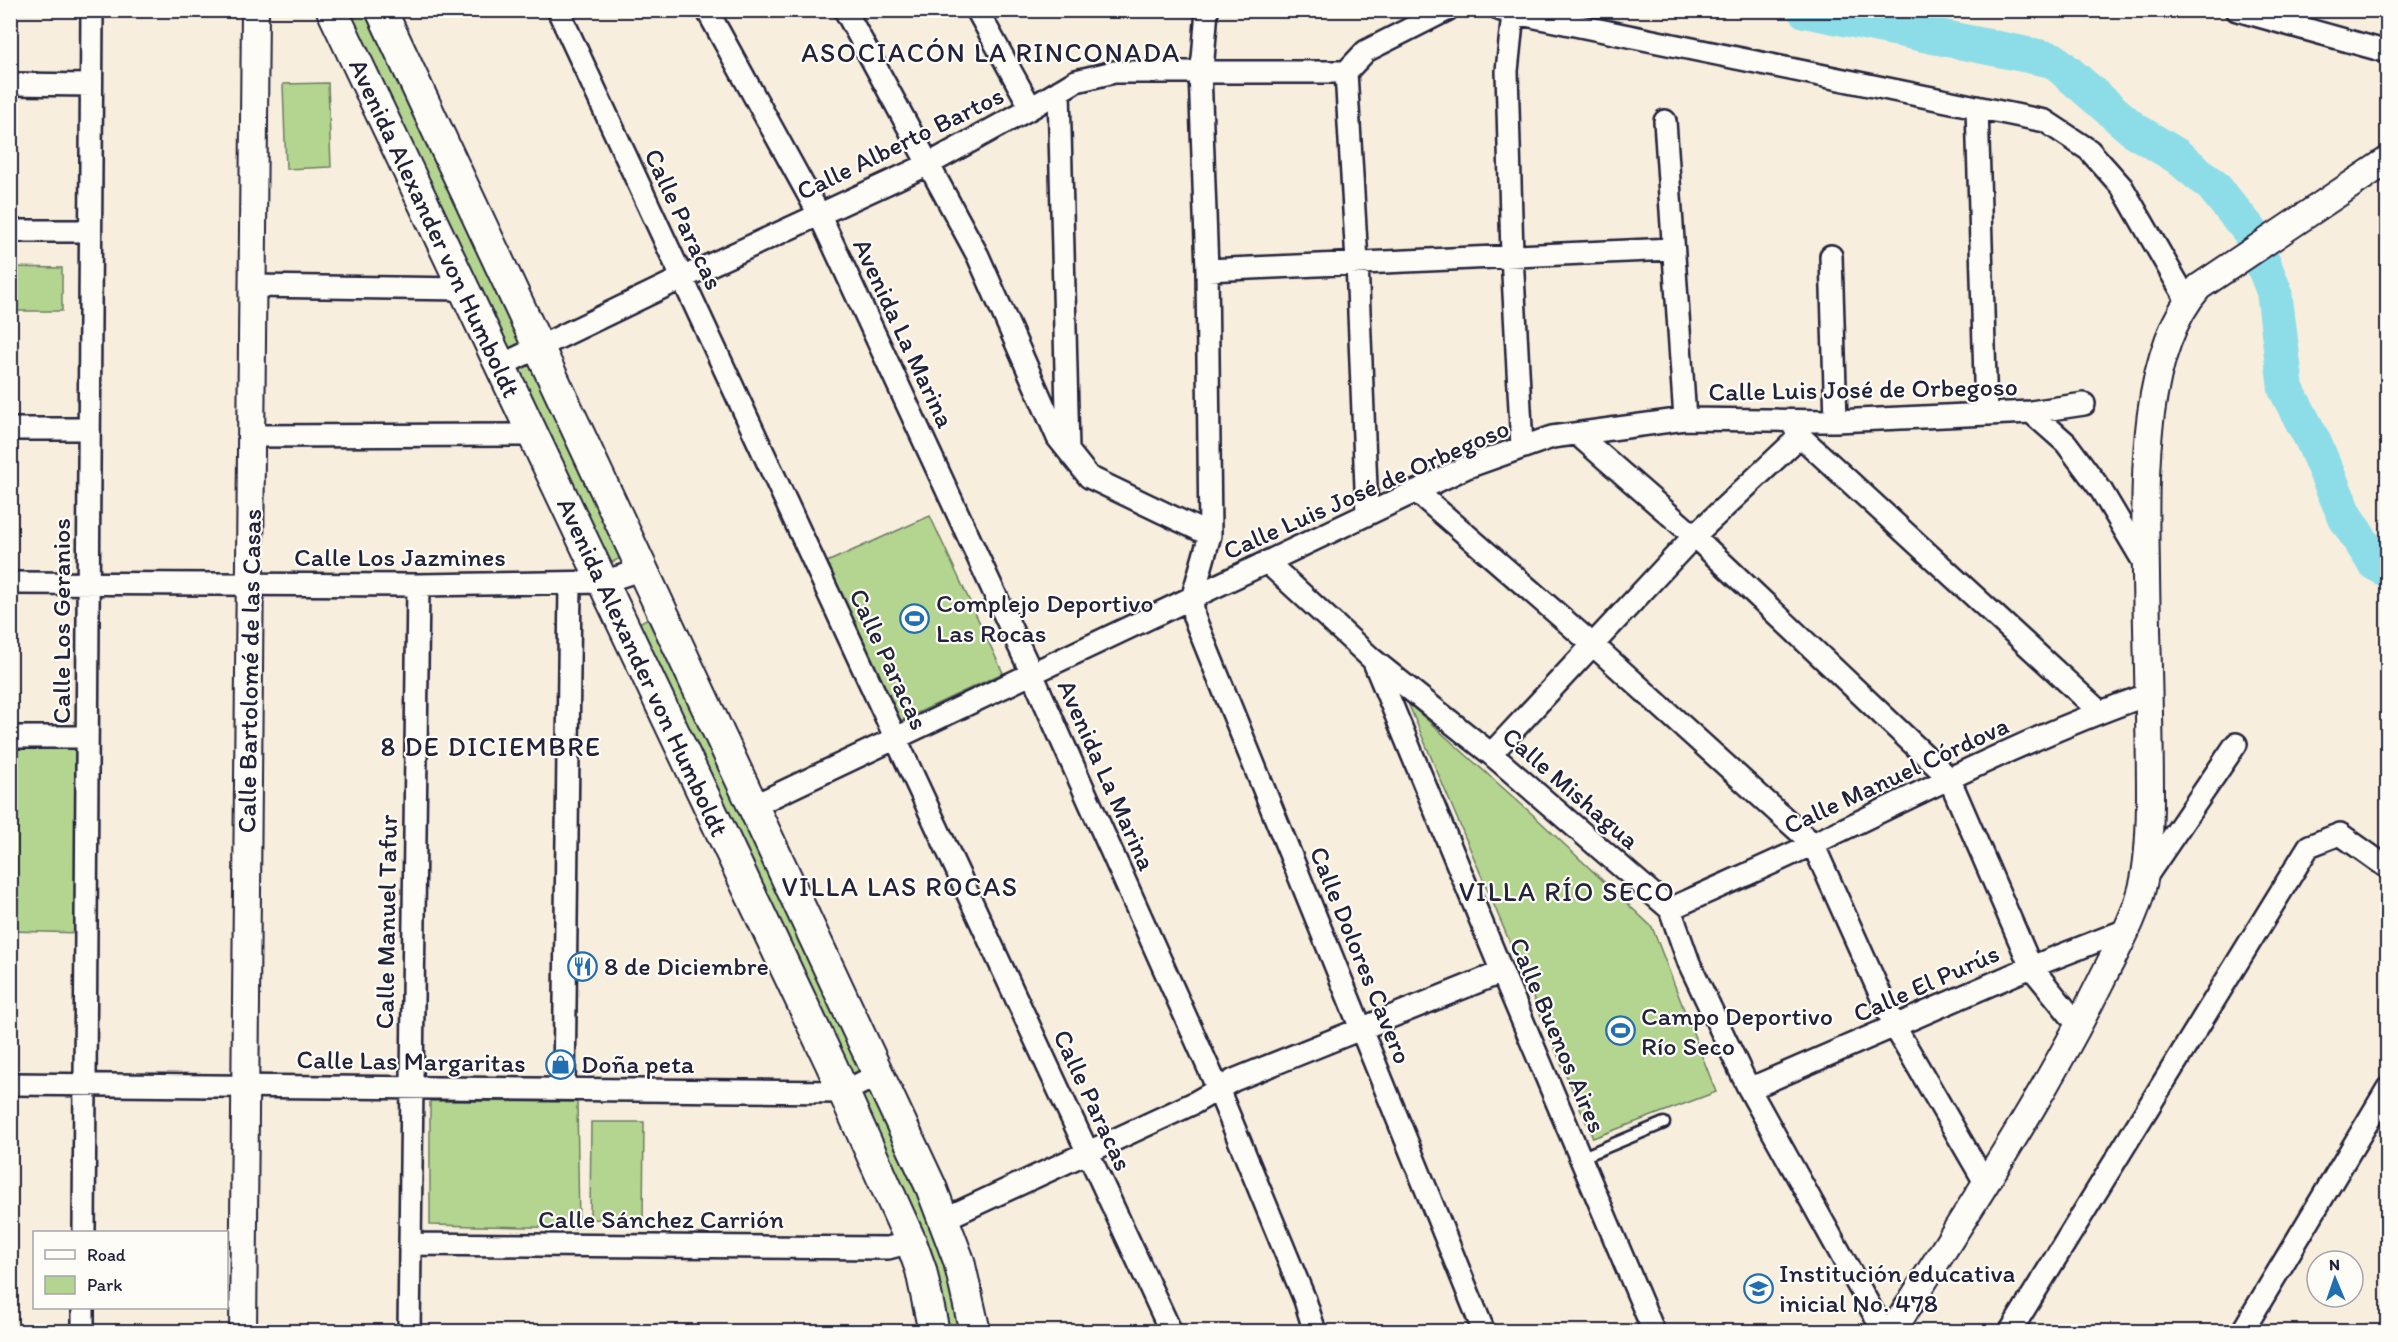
<svg xmlns="http://www.w3.org/2000/svg" width="2398" height="1342" font-family="Itim,sans-serif">
<style>
.green{fill:#b4d58f;stroke:#6b7c65;stroke-width:1.5}
.lines{fill:none;stroke-linecap:round;stroke-linejoin:round}
.river{stroke:#8ddde8;stroke-width:36}
.service-casing{stroke:#22223b;stroke-width:15}
.minor-casing{stroke:#22223b;stroke-width:26}
.tertiary-casing{stroke:#22223b;stroke-width:30}
.secondary-casing{stroke:#22223b;stroke-width:34}
.service{stroke:#fdfcf7;stroke-width:10}
.minor{stroke:#fdfcf7;stroke-width:21}
.tertiary{stroke:#fdfcf7;stroke-width:26}
.secondary{stroke:#fdfcf7;stroke-width:30}
.labels{text-anchor:middle;stroke-width:4.5;stroke-linejoin:round;paint-order:stroke}
.street-label{font-size:26px;fill:#22223b;stroke:#fdfcf7}
.poi-label{font-size:26px;fill:#22223b;stroke:#fdfcf7;text-anchor:start}
.neighbourhood-label{font-size:27px;letter-spacing:1.5px;fill:#22223b;stroke:#fdfcf7}
</style>
<rect width="100%" height="100%" fill="#f8eedd"/>
<filter id="ink" filterUnits="userSpaceOnUse"><feTurbulence type="fractalNoise" baseFrequency=".0167" numOctaves="2"/><feDisplacementMap in="SourceGraphic" scale="12" xChannelSelector="R" yChannelSelector="G"/><feConvolveMatrix kernelMatrix="1 2 1 2 8 2 1 2 1" color-interpolation-filters="sRGB"/></filter>
<g filter="url(#ink)">
<path class="green" d="M346,11H369L626,555L607,565Z
M328,83L331,167L286,169L283,84Z
M11,267L62,268V311H11Z
M930,516L1003,673L900,721L827,562Z
M652,616L936,1221L967,1331H943L635,625Z
M1408,703L1531,813L1652,927L1716,1092L1593,1138Z
M11,743L81,744V933L11,931Z
M430,1101L577,1102L579,1228L430,1225Z
M591,1122H644L643,1220L590,1219Z"/>
<g class="lines">
<path class="river" d="M1805,10L2053,60L2134,130L2177,156L2213,186L2250,231L2274,291L2286,389L2313,441L2346,518L2375,563L2388,570"/>
<defs>
<path id="service" d="M1580,1158L1664,1123"/>
<path id="minor" d="M558,10L1171,1332
M707,10L819,214L1032,674L1218,1089L1305,1300L1315,1332
M845,10L978,256L1058,438L1089,477L1210,535
M977,10L1031,108
M1207,10L1203,59L1200,71L1207,270L1210,535L1192,599L1194,617L1484,1332
M1501,10L2045,121L2089,150L2122,187L2187,300
M2237,10L2388,52
M1513,13L1507,71L1512,255L1522,447
M10,84L91,85
M1059,91L1068,450
M1977,107L1986,414
M1665,121L1685,419
M10,231H90
M1831,256L1836,421
M1207,270L1672,249
M252,286L464,289
M500,366L682,278L929,164L1031,108L1076,81L1114,72H1346
M2031,412L2066,443L2101,490L2146,566
M10,429H89
M1577,434L1694,536L1949,778L2031,967L2079,1026
M251,436L533,435
M1800,436L2100,712
M1416,491L1592,644L1813,844L1895,1027L1986,1184
M1367,513L1357,262L1346,72L1366,51L1447,10
M1268,563L1372,659L1491,754L1670,909L1689,963L1748,1087L1884,1332
M10,583L418,585L603,582L643,569
M1374,662L1502,972L1654,1332
M10,737H87
M1491,754L1694,536L1800,436L1790,421
M753,806L1467,467L1552,437L1685,419L1836,421L2031,412L2084,404
M2145,878L2236,744
M1670,909C1718,887 1767,866 1815,843C1924,791 2033,735 2147,695
M10,1084L843,1092L878,1075
M1748,1087L1761,1084L2031,967L2126,930
M564,1089L570,583
M944,1219L1194,1103L1234,1080L1502,972
M84,1232L92,10
M410,1244L888,1248L911,1242
M83,1332V1308
M409,1332L418,585
M2010,1332L2309,846L2340,834L2388,868
M2242,1332L2388,1088"/>
<path id="tertiary" d="M243,1332L255,10
M1892,1332C1963,1217 2040,1105 2100,983C2116,950 2137,916 2144,880C2149,854 2150,821 2150,795C2150,722 2147,648 2146,575C2145,490 2139,355 2199,287L2388,160"/>
<path id="secondary" d="M332,10L831,1064L911,1242L921,1270L934,1332
M381,10L931,1187L959,1261L975,1332"/>
</defs>
<use href="#service" class="service-casing"/>
<use href="#minor" class="minor-casing"/>
<use href="#tertiary" class="tertiary-casing"/>
<use href="#secondary" class="secondary-casing"/>
<use href="#service" class="service"/>
<use href="#minor" class="minor"/>
<use href="#tertiary" class="tertiary"/>
<use href="#secondary" class="secondary"/>
</g>
</g>
<defs>
<symbol id="stadium-ring" viewBox="-11 -11 22 22"><circle r="9.5" fill="#fdfcf7" stroke="#1f6fb2" stroke-width="1.5"/><path d="M0-5a6.5 5 0 1 0 0 10a6.5 5 0 1 0 0-10ZM-3.5-1.8h7v3.6h-7Z" fill="#1f6fb2"/></symbol>
<symbol id="restaurant-ring" viewBox="-11 -11 22 22"><circle r="9.5" fill="#fdfcf7" stroke="#1f6fb2" stroke-width="1.5"/><path d="M-5-6h1v4h1v-4h1v4h1v-4h1v5L-1.5 .5V6h-2V.5L-5-1ZM5-6V6H3V1.5H1.5Q1.5-4 5-6Z" fill="#1f6fb2"/></symbol>
<symbol id="shop-ring" viewBox="-11 -11 22 22"><circle r="9.5" fill="#fdfcf7" stroke="#1f6fb2" stroke-width="1.5"/><path d="M-5-2.5h2.3a2.7 3.5 0 0 1 5.4 0H5L5.5 6h-11ZM-1.5-2.5h3a1.5 2.3 0 0 0-3 0Z" fill="#1f6fb2"/></symbol>
<symbol id="school-ring" viewBox="-11 -11 22 22"><circle r="9.5" fill="#fdfcf7" stroke="#1f6fb2" stroke-width="1.5"/><path d="M0-5L7-2L0 1L-7-2ZM-4 1L0 2.5L4 1V4Q0 6-4 4Z" fill="#1f6fb2"/></symbol>
</defs>
<g fill-rule="evenodd">
<use href="#stadium-ring" x="898" y="602" width="33" height="33"/>
<use href="#restaurant-ring" x="566" y="950" width="33" height="33"/>
<use href="#stadium-ring" x="1604" y="1014" width="33" height="33"/>
<use href="#shop-ring" x="544" y="1048" width="33" height="33"/>
<use href="#school-ring" x="1742" y="1272" width="33" height="33"/>
</g>
<g class="labels">
<g class="street-label">
<text transform="translate(900 143) rotate(-26)" y="9">Calle Alberto Bartos</text>
<text transform="translate(684 219) rotate(65)" y="9">Calle Paracas</text>
<text transform="translate(435 228) rotate(65)" y="9">Avenida Alexander von Humboldt</text>
<text transform="translate(904 333) rotate(65)" y="9">Avenida La Marina</text>
<text transform="translate(1863 389) rotate(-1)" y="9">Calle Luis José de Orbegoso</text>
<text transform="translate(1366 489) rotate(-24)" y="9">Calle Luis José de Orbegoso</text>
<text x="400" y="566">Calle Los Jazmines</text>
<text transform="translate(61 621) rotate(-90)" y="9">Calle Los Geranios</text>
<text transform="translate(889 659) rotate(65)" y="9">Calle Paracas</text>
<text transform="translate(643 667) rotate(65)" y="9">Avenida Alexander von Humboldt</text>
<text transform="translate(249 671) rotate(-89)" y="9">Calle Bartolomé de las Casas</text>
<text transform="translate(1107 775) rotate(66)" y="9">Avenida La Marina</text>
<text transform="translate(1896 775) rotate(-25)" y="9">Calle Manuel Córdova</text>
<text transform="translate(1571 788) rotate(41)" y="9">Calle Mishagua</text>
<text transform="translate(386 922) rotate(-89)" y="9">Calle Manuel Tafur</text>
<text transform="translate(1361 955) rotate(68)" y="9">Calle Dolores Cavero</text>
<text transform="translate(1926 983) rotate(-24)" y="9">Calle El Purús</text>
<text transform="translate(1558 1035) rotate(67)" y="9">Calle Buenos Aires</text>
<text transform="translate(411 1061) rotate(1)" y="9">Calle Las Margaritas</text>
<text transform="translate(1093 1100) rotate(65)" y="9">Calle Paracas</text>
<text x="661" y="1228">Calle Sánchez Carrión</text>
</g>
<g class="poi-label">
<text x="936" y="612">Complejo Deportivo<tspan x="936" dy="30">Las Rocas</tspan></text>
<text x="604" y="975">8 de Diciembre</text>
<text x="1641" y="1025">Campo Deportivo<tspan x="1641" dy="30">Río Seco</tspan></text>
<text x="581" y="1073">Doña peta</text>
<text x="1779" y="1282">Institución educativa<tspan x="1779" dy="30">inicial No. 478</tspan></text>
</g>
<g class="neighbourhood-label">
<text x="991" y="62">ASOCIACÓN LA RINCONADA</text>
<text x="491" y="756">8 DE DICIEMBRE</text>
<text x="900" y="896">VILLA LAS ROCAS</text>
<text x="1567" y="901">VILLA RÍO SECO</text>
</g>
</g>
<rect width="2398" height="1342" fill="none" stroke="#fdfcf7" stroke-width="36"/>
<rect x="18" y="18" width="2362" height="1306" fill="none" stroke="#22223b" stroke-width="2" filter="url(#ink)"/>
<rect x="33" y="1231" width="195" height="78" fill="#fdfcf7" stroke="#a5a5ac" stroke-width="1.5"/>
<rect x="45" y="1250" width="30" height="9" fill="#fdfcf7" stroke="#a5a5ac" stroke-width="1.5"/>
<text x="87" y="1261" font-size="18" fill="#22223b">Road</text>
<rect x="45" y="1276" width="30" height="18" fill="#b4d58f" stroke="#a5a5ac" stroke-width="1.5"/>
<text x="87" y="1291" font-size="18" fill="#22223b">Park</text>
<g transform="translate(2335 1279) rotate(358)"><circle r="28" fill="#fdfcf7" stroke="#a5a5ac" stroke-width="1.5"/>
<path d="M0-4.5L10 22L0 15L-10 22Z" fill="#1f6fb2"/>
<text y="-9" font-size="16" font-weight="bold" text-anchor="middle" fill="#22223b">N</text>
</g>
</svg>
